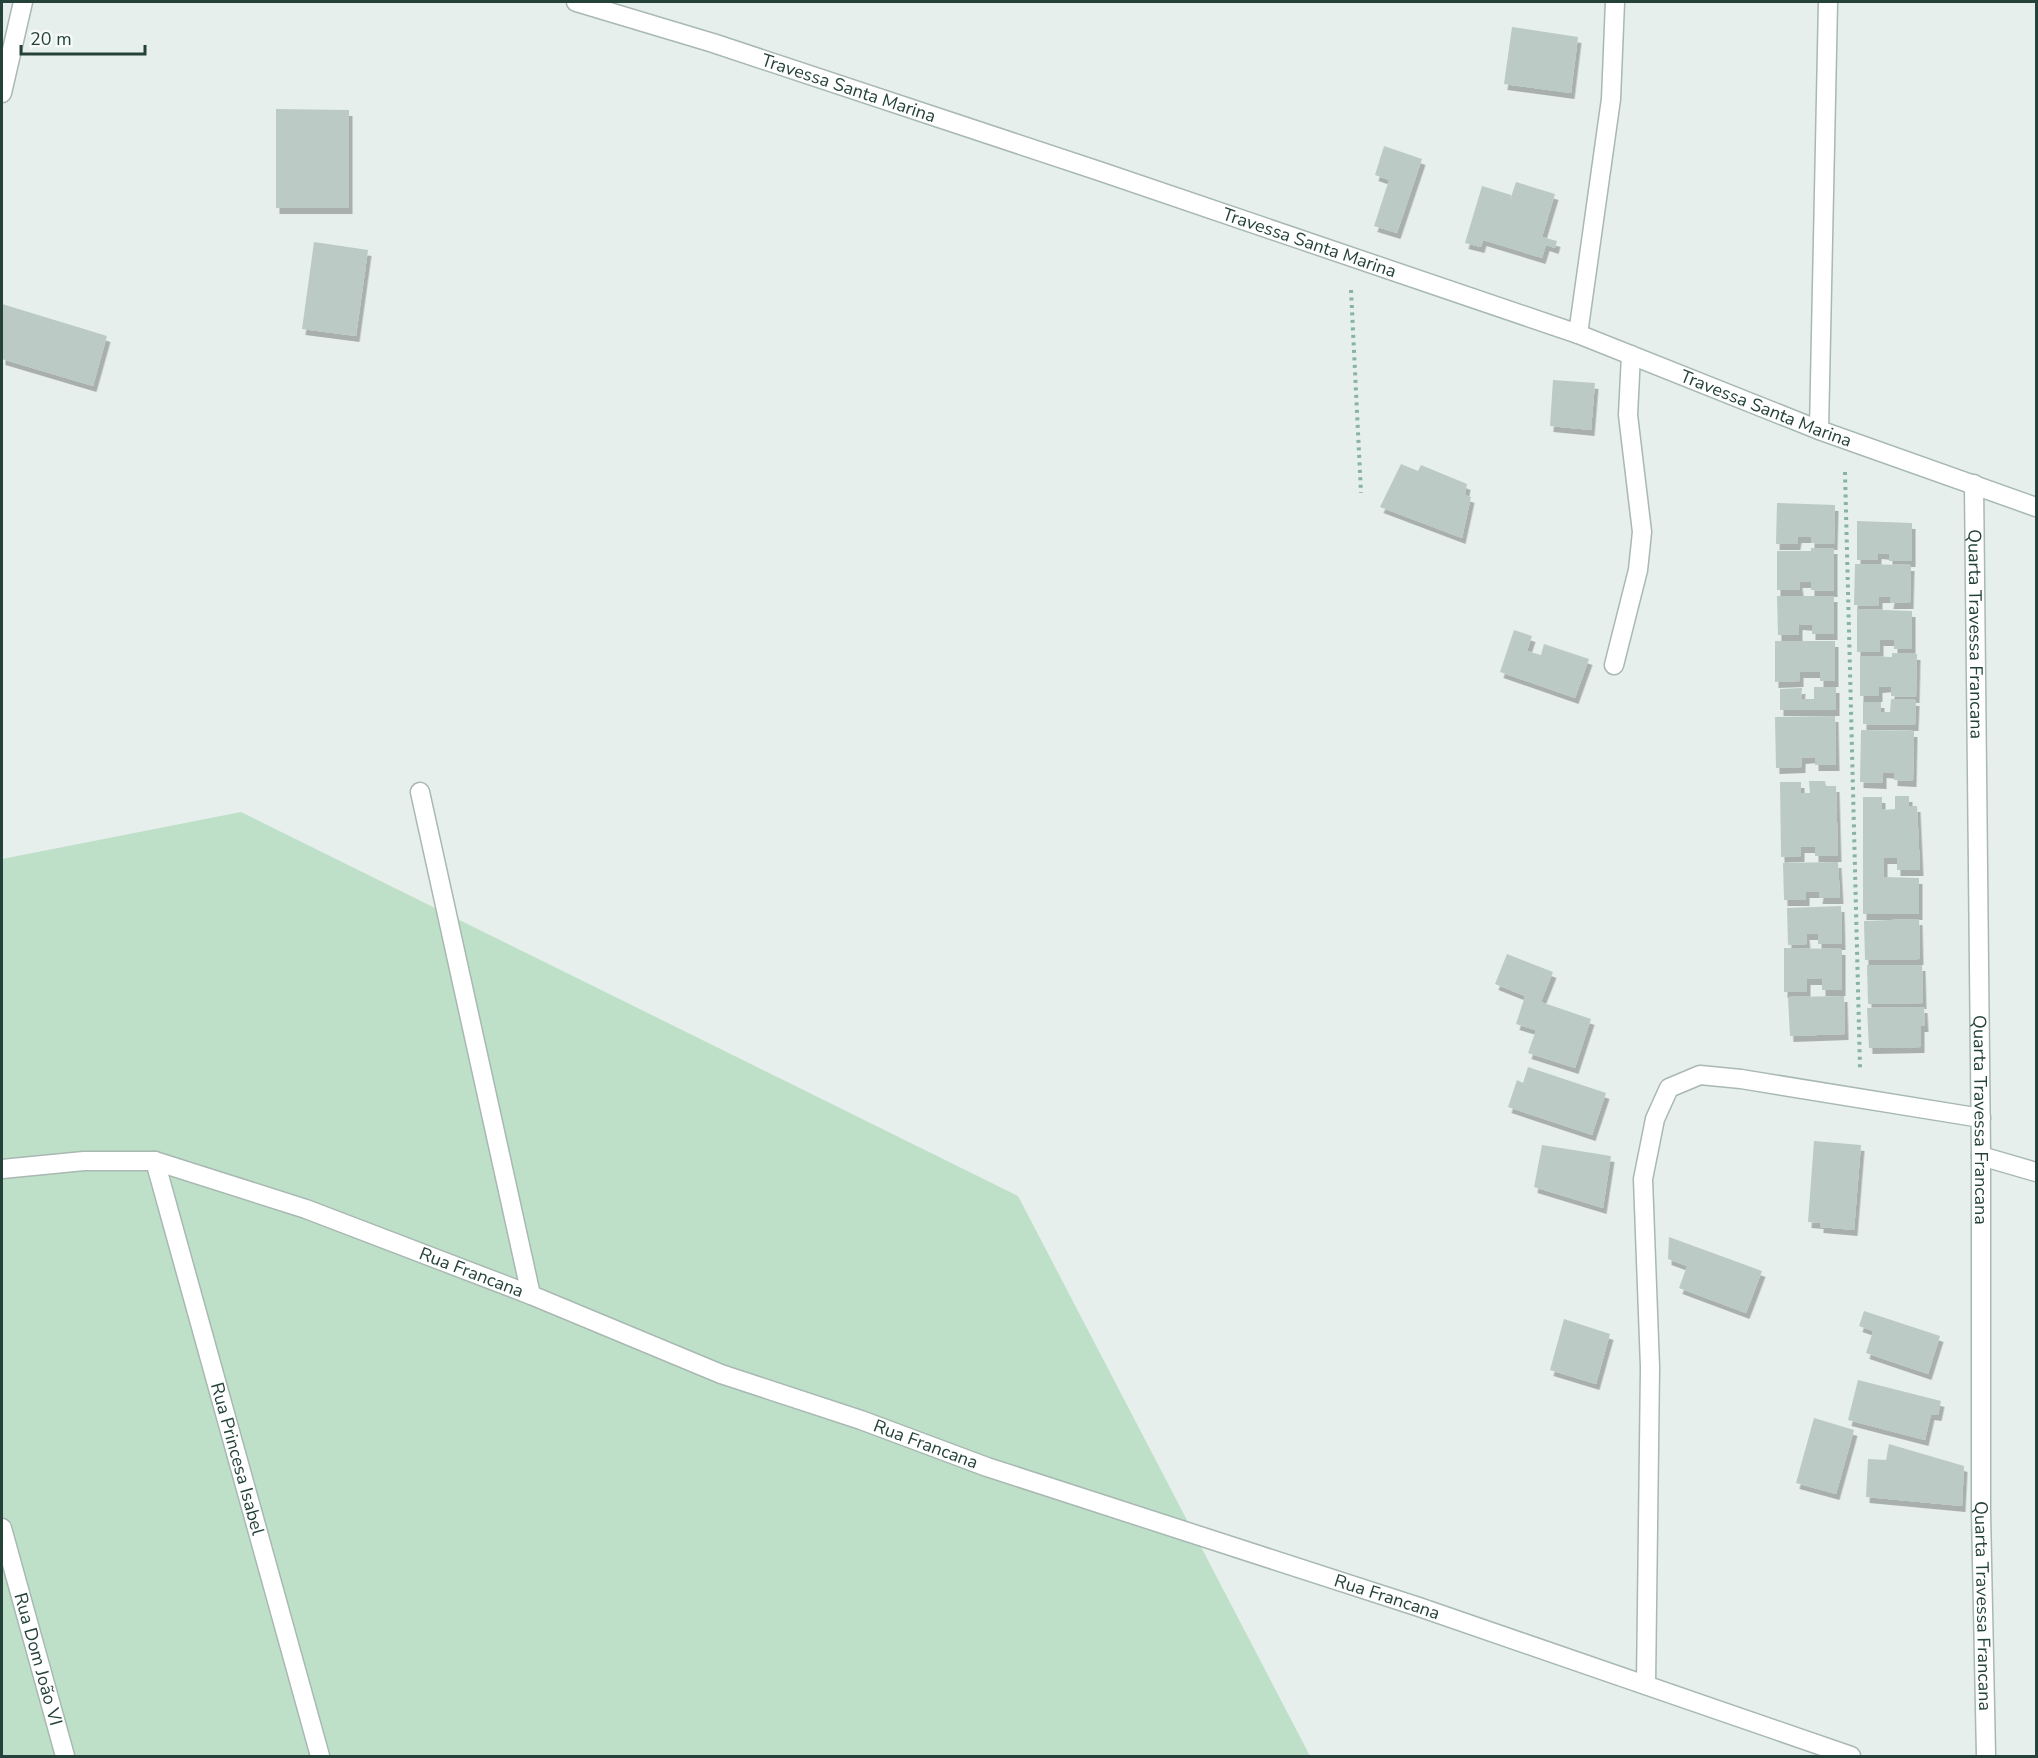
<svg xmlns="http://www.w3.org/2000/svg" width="2038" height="1758" font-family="'Nunito Sans',sans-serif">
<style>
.green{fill:#bfe0c8}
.building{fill:#bbcac4;filter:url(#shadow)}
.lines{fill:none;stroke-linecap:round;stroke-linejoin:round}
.lane-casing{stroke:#a8b8b2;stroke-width:21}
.street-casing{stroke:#a8b8b2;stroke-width:21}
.path{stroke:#86b3a5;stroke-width:4;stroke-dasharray:3 4.5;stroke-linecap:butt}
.lane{stroke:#fff;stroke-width:18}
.street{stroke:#fff;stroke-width:18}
.labels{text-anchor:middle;stroke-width:4.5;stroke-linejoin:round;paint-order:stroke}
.street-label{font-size:18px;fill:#24423a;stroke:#f7fbf9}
</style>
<defs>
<filter id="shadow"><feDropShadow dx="3.5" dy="6" stdDeviation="0" flood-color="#0004"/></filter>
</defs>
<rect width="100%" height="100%" fill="#e6efeb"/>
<path class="green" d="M241,812L1018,1196L1310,1756H2V859Z"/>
<path class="building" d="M1512,27L1578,37L1571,93L1504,84Z
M276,109L349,110V208H276Z
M1384,146L1422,159L1397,233L1374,226L1389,180L1375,175Z
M1516,182L1555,194L1542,237L1557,241L1555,248L1546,245L1542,258L1483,240L1481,247L1465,243L1482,186L1511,195L1510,200Z
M314,242L368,250L356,336L302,329Z
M2,304L107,336L93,386L2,359Z
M1553,380L1595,383L1591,430L1550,426Z
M1401,464L1418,471L1421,465L1467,484L1465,495L1471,497L1462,538L1380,507Z
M1777,503L1835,505L1834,544L1811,543V537H1798L1797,544H1776Z
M1857,521L1912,523V561H1889V554L1878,553V560H1857Z
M1811,548H1834V591L1811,590V582H1799L1800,590H1777V551H1811Z
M1855,564L1911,565L1910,603H1890L1891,597H1879V606L1854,605Z
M1777,596H1834V634H1812V625L1799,624V635H1778Z
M1857,609L1912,611V649H1894V640H1880V652H1857Z
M1514,630L1532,636L1527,651L1541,655L1544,644L1589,659L1575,698L1500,672Z
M1775,641H1835V681H1820V672H1800V681L1775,682Z
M1892,653L1917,654L1916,697L1891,696V686L1879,687V696H1860V656L1892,657Z
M1814,687H1836V710H1780V689L1802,688L1801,699H1814Z
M1891,699L1916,700L1915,725L1863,724V702H1881V712H1890Z
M1835,716L1836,765H1815V757L1802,758V767L1776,768L1775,717Z
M1861,730L1914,731L1913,781L1894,780V773L1883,772V783L1860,782Z
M1809,781H1825L1826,786H1836L1838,856H1815V847H1801V856L1781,857L1780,782H1801V793H1810Z
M1895,796H1909V806H1917L1920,870H1897V858H1884V877L1919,878V914H1863V797H1882V810L1895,809Z
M1838,862L1840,898H1819L1820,892H1806V900H1784L1783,863Z
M1841,906L1842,944H1818V934H1806L1807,944L1788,945L1787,908Z
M1919,919L1920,959L1865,960L1864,921Z
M1784,948L1842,949V990H1822V979H1807V992H1784Z
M1507,954L1553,972L1541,1002L1591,1019L1575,1068L1528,1053L1536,1030L1516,1024L1525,996L1495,984Z
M1867,965H1922L1923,1003L1868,1004Z
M1844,996L1845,1034L1790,1036L1788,997Z
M1924,1007L1925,1026H1921V1047L1869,1048L1867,1008Z
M1528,1067L1606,1093L1592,1135L1508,1107L1517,1080L1523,1083Z
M1814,1141L1861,1145L1854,1230L1820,1227V1223L1808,1222Z
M1542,1145L1611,1156L1603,1208L1534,1187Z
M1669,1237L1762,1271L1746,1313L1679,1288L1687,1266L1668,1259Z
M1864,1311L1940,1336L1928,1374L1866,1353L1873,1331L1859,1326Z
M1564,1319L1610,1334L1596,1384L1550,1370Z
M1858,1380L1941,1401L1938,1415L1931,1414L1925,1440L1848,1420Z
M1814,1418L1854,1430L1836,1494L1796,1483Z
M1889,1444L1964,1466L1962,1506L1866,1497L1868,1459L1886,1460Z"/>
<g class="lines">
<defs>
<path id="lane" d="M1614,665L1638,570L1642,532L1628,415L1631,355
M420,792L531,1295
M1646,1685L1650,1367L1643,1179L1655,1119L1669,1088L1700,1075L1741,1079L1981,1118"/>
<g id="street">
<path id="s1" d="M576,2L713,43L1099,171L1578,334L1819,430L2036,507"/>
<path d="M2,93L23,2"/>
<path d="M1578,334L1611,99L1615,2"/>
<path d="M1819,430L1828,2"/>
<path id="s2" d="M1974,484L1981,1156V1512L1986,1756"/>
<path d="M1981,1156L2036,1172"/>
<path id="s3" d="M155,1161L320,1756"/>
<path id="s4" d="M2,1169L84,1161H155L306,1209L531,1295L721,1374L861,1420L987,1467L1419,1607L1851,1756"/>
<path id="s5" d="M2,1528L65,1756"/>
</g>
</defs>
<use href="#lane" class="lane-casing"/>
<use href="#street" class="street-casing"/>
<path class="path" d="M1351,290L1361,493
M1845,472L1860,1068"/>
<use href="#lane" class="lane"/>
<use href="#street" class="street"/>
</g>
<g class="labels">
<g class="street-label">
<text dy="6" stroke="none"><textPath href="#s1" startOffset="286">Travessa Santa Marina</textPath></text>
<text dy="6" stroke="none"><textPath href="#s1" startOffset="772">Travessa Santa Marina</textPath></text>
<text dy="6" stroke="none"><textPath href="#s1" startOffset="1258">Travessa Santa Marina</textPath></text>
<text dy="6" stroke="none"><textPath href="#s2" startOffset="150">Quarta Travessa Francana</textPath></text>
<text dy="6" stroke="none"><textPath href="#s2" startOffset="636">Quarta Travessa Francana</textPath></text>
<text dy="6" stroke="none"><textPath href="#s4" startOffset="489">Rua Francana</textPath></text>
<text dy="6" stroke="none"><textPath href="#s4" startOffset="975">Rua Francana</textPath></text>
<text dy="6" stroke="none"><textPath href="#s3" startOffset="309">Rua Princesa Isabel</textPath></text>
<text dy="6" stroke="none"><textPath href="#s4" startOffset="1461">Rua Francana</textPath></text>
<text dy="6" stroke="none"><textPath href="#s2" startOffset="1122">Quarta Travessa Francana</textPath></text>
<text dy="6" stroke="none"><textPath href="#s5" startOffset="136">Rua Dom João VI</textPath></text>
</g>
</g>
<rect width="2038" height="1758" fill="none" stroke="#24423a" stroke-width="6"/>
<path d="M21 45v9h124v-9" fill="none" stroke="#24423a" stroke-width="3"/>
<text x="30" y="45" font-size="18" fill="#24423a" stroke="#f7fbf9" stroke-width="4.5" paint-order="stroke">20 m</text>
</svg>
